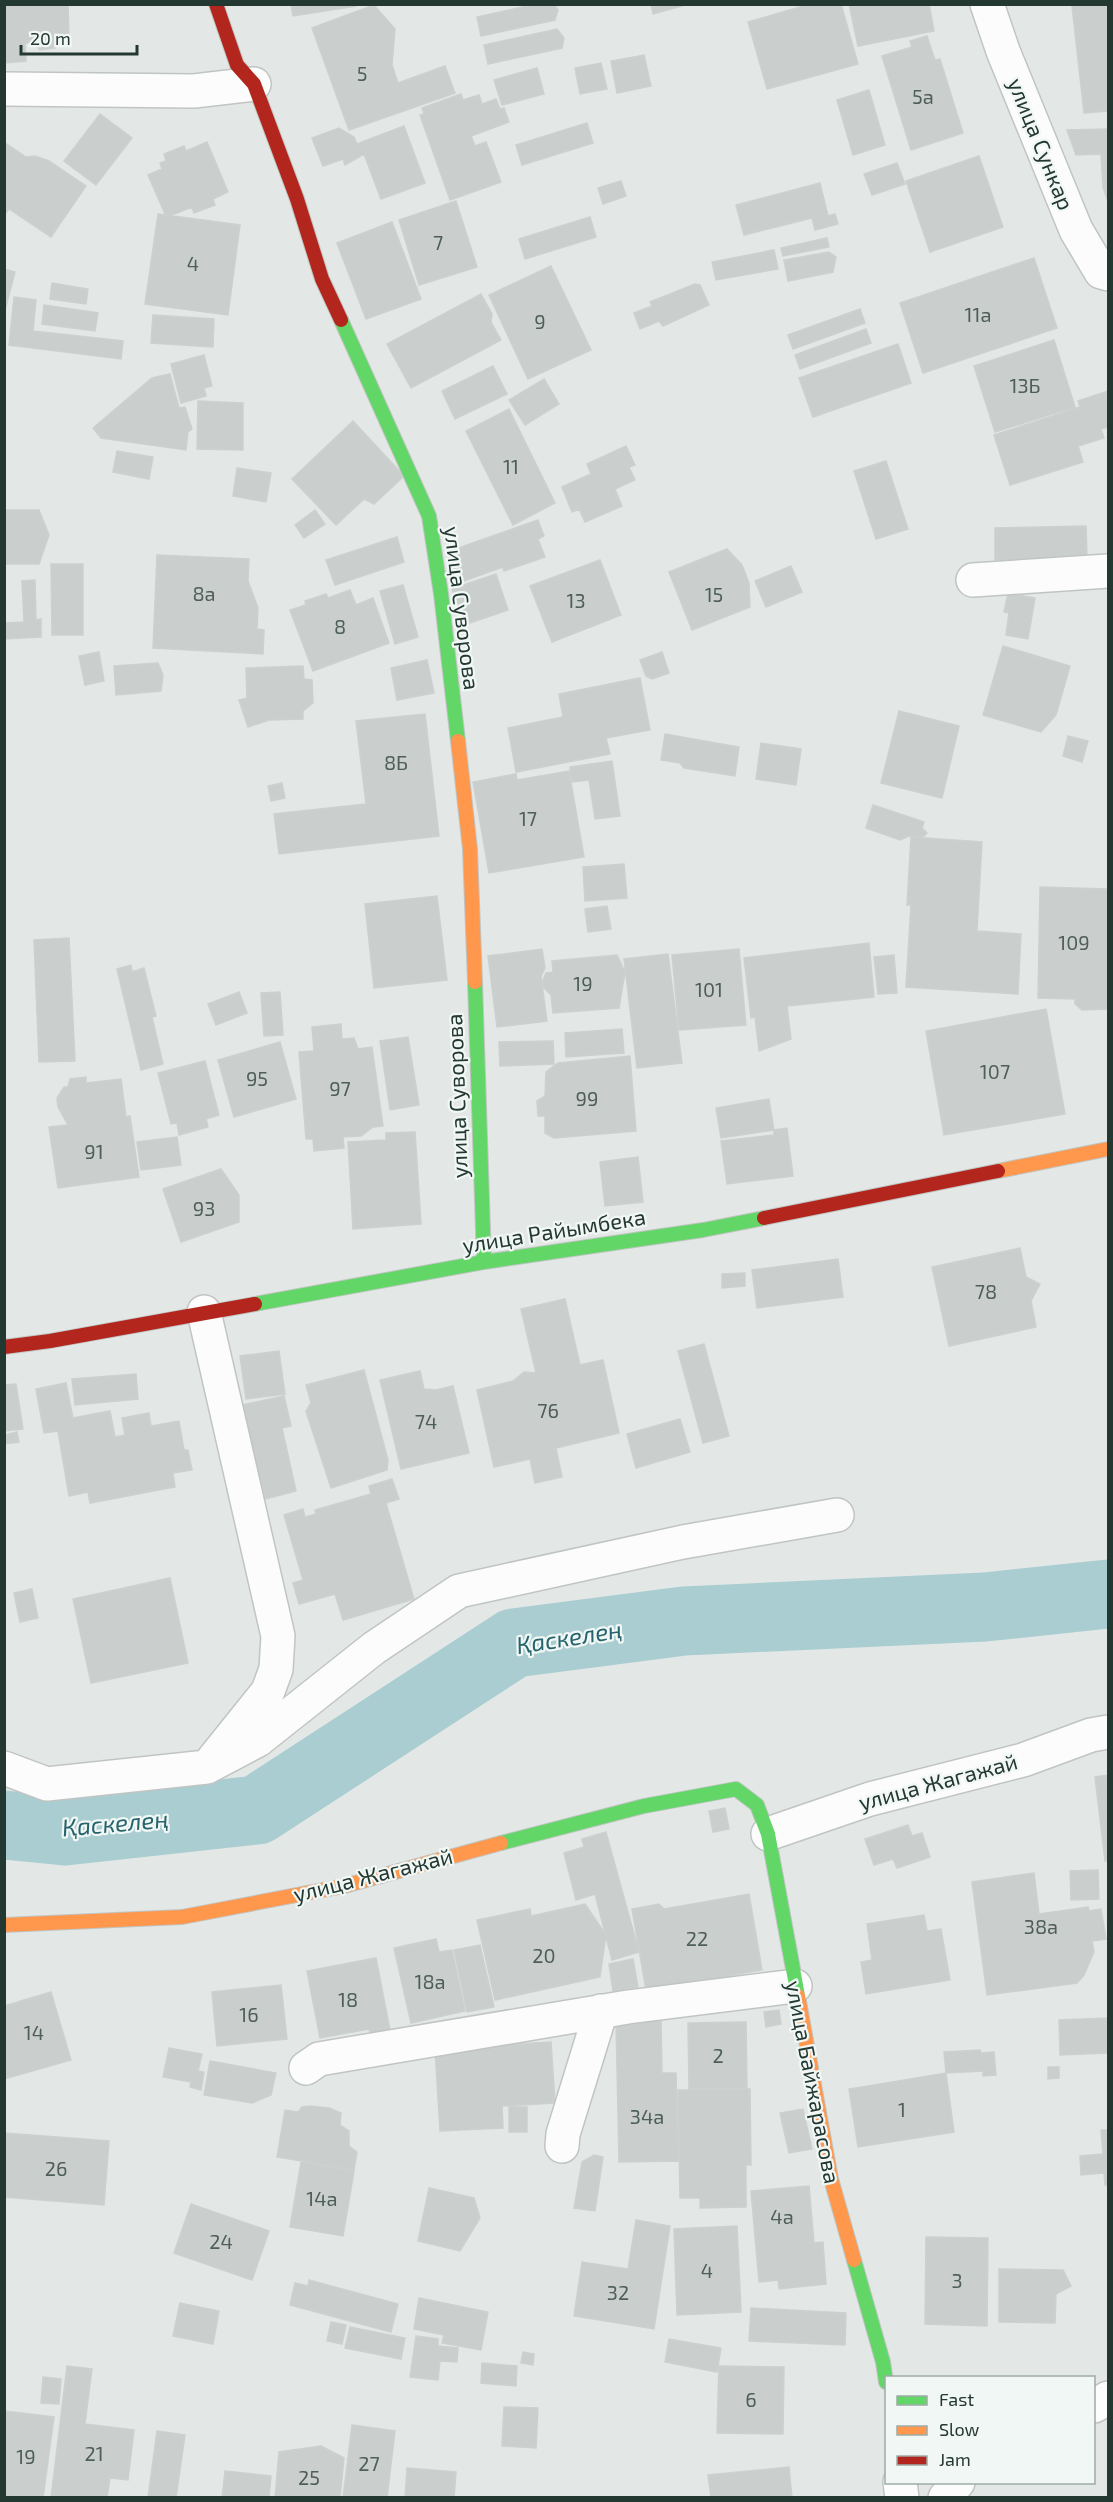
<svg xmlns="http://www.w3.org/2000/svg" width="1113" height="2502" font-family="'Exo 2',sans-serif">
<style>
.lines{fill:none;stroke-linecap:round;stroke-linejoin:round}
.river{stroke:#a9cdd1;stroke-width:69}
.building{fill:#cacfcd;stroke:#ccd1cf;stroke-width:1.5}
.street-casing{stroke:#c0c5c3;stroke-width:36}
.fast-casing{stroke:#c0c5c3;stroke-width:16}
.slow-casing{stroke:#c0c5c3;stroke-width:16}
.jam-casing{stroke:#c0c5c3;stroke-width:16}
.street{stroke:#fbfcfb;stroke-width:33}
.fast{stroke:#63d668;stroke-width:14}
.slow{stroke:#ff974d;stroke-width:14}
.jam{stroke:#b3261e;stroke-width:14}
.labels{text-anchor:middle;stroke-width:4.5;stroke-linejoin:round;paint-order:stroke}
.number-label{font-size:20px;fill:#4e5e5a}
.street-label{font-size:22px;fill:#243832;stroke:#f1f7f4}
.water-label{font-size:24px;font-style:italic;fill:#25636d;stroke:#f1f7f4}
</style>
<rect width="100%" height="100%" fill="#e3e8e6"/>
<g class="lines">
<path class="river" d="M4,1825L65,1831L257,1810L514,1643L684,1621L985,1607L1108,1594"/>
</g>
<path class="building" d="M4,4H68L69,39H62L55,48L40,50L33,43H25L26,61L4,63Z
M291,4H356V6L293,16Z
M536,4H554L558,10L555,20L481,36L477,17Z
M651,4H689L653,14Z
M810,4H841L858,64L767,89L748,22Z
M849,4H929L934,31L858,46Z
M1084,4H1108V111L1084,113L1072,6Z
M374,5L395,29L392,65L398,83L445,66L455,93L349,130L312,28Z
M557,29L564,38L562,48L488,64L484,45Z
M927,36L935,60L940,59L963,133L911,150L882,56L912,47L910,41Z
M644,55L651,86L617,93L611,61Z
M601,63L607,89L580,94L575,68Z
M537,68L544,94L502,105L494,80Z
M869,90L885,145L853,155L837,100Z
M461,94L463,100L479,95L482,104L496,99L500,109L504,108L509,122L471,136L475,146L486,142L501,182L450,200L420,115L424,114L422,108Z
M100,114L132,138L96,185L64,161Z
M587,123L593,143L522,165L516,145Z
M404,126L425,183L381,199L364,154L345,165L343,159L323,166L312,138L339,128L354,137L357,144Z
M1108,129V202L1103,187L1101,154L1076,155L1067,130Z
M4,142L26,157L35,156L49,161L86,186L51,237L9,209L4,215Z
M207,142L228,192L213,199L215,205L194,213L192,207L172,215L165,214L148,175L162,169L160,163L166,161L164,154L184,146L186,151Z
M979,156L1003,227L930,252L906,181Z
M897,163L905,184L872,195L864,174Z
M621,181L626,196L603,204L598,188Z
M820,183L828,216L835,214L838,224L815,230L812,218L744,235L736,205Z
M456,201L477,267L419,285L399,220Z
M158,214L240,225L228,315L145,304Z
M590,217L596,237L525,259L519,239Z
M392,222L421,299L366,319L337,243Z
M827,238L829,247L783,256L781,248Z
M774,250L778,269L716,280L712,262Z
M829,252L836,257L833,272L788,281L784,260Z
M1034,258L1057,328L923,373L900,303Z
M551,266L591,350L528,379L489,295Z
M4,269L15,272L4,314Z
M52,283L88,289L86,304L50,299Z
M695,284L700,285L709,305L663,326L659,321L640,329L634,313L652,306L650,302Z
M481,294L492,314L491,322L501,340L411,388L387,344Z
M14,297L36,300L33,331L123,341L121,359L9,345Z
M44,305L98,313L95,331L42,324Z
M860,309L865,323L793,349L788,335Z
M153,315L214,319L213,347L151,343Z
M866,329L871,343L800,369L795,355Z
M1054,340L1075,407L995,432L974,366Z
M898,344L911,383L813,417L799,378Z
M204,355L212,386L204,388L206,396L181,403L171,364Z
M493,366L507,394L455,419L442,391Z
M170,374L179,408L185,407L192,429L188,432L186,450L101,438L93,428L152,378Z
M544,379L559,404L525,425L509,400Z
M1108,391V427L1101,429L1104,438L1078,446L1083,462L1010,485L994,435L1080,407L1078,401Z
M198,401L243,403V450L197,449Z
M509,409L555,503L513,525L466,431Z
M353,421L404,476L374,504L364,499L336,525L292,479Z
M626,446L635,465L629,467L635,480L615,489L622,506L585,522L579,509L572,512L562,487L591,474L587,464Z
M117,451L153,457L149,479L113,472Z
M886,461L908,529L876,539L854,471Z
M237,468L271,473L266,502L233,496Z
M4,510H39L49,535L39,564H4Z
M315,510L325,524L304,538L295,525Z
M538,520L544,536L538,539L545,557L504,571L503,567L458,583L447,552Z
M1086,526L1087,558L995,560V528Z
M397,537L404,562L335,585L326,560Z
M727,549L742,565L749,583L750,607L692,630L669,572Z
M157,555L249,559L248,581L258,608L257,629L264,630L263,654L153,648Z
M600,560L621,615L552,642L530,586Z
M51,564H83V635H52Z
M791,566L802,592L766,607L755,581Z
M496,574L508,610L464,625L452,589Z
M35,580L36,620L41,619V637L4,639V623L24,622L22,581Z
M403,585L418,637L395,644L380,591Z
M350,590L356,605L373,598L389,643L313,671L290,610L306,605L305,601L326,594L328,598Z
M1008,593L1035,598L1028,639L1006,635L1009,613L1004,612Z
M1003,646L1070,666L1056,715L1041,732L983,715Z
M99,652L104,681L85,685L79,656Z
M662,652L669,673L652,679L646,676L640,660Z
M427,660L434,693L397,700L391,668Z
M158,663L163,675L161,691L116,695L114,666Z
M303,666L304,679L312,680L313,703L303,711V719L269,720L248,727L239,700L247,698L246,668Z
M640,678L650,730L606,738L610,754L516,772L508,728L563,717L559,694Z
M899,711L959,726L942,798L881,783Z
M425,714L439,836L279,854L274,814L366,804L356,721Z
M665,734L739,747L735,776L684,768L680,763L661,760Z
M1068,736L1088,741L1082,762L1063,756Z
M761,743L801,749L796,785L756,779Z
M612,761L620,816L595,819L589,780L572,782L570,767Z
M569,771L584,857L489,873L473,782L516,774L517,780Z
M282,783L285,798L271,801L268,786Z
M873,805L924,822L922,828L927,833L923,837L909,836L900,840L866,828Z
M911,837L982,842L977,931L1021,934L1018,994L906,987L911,905H907Z
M624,864L627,898L585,901L583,867Z
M1040,887L1108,889V1009L1082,1010L1075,1004V999L1038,998Z
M437,896L447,980L374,988L365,904Z
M607,906L611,929L588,932L585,909Z
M69,938L75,1061L39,1062L34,940Z
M869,943L874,997L787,1006L791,1039L759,1051L755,1017L751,1018L744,958Z
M542,949L545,968L541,976L547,1021L497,1027L488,956Z
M739,949L746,1025L679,1030L672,955Z
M668,954L682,1063L637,1068L624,959Z
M617,955L625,972L619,1008L553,1013L551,995L544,988L543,980L546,973L553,972L552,961Z
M894,955L897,993L878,994L874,957Z
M131,965L132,972L144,968L156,1016L152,1017L163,1064L141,1070L117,969Z
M239,992L247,1013L216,1025L208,1004Z
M280,992L283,1035L264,1036L261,993Z
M1046,1009L1065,1114L944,1135L926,1031Z
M341,1024L342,1039L354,1038L358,1049L372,1047L383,1126L373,1127L361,1136L343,1137L344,1148L314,1151L313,1139H306L299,1052L314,1051L312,1027Z
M622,1029L624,1053L566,1057L565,1033Z
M408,1037L419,1105L390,1110L380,1041Z
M553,1041L554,1064L500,1066L499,1042Z
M280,1042L296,1099L234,1117L218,1060Z
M630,1056L636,1131L554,1138L545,1133V1116H538L537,1101L545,1096L546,1072L558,1063Z
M205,1061L219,1115L206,1119L208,1127L179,1135L177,1123L171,1124L158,1073Z
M86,1077V1083L121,1079L126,1117L130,1116L139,1177L58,1188L49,1127L68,1125L58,1107L57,1098L64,1087H68L70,1079Z
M769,1099L774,1130L721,1138L716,1108Z
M787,1128L793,1176L727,1184L721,1141L774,1135V1130Z
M415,1132L421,1224L353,1229L348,1142L386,1140V1133Z
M177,1137L181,1165L141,1170L137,1142Z
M638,1157L643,1202L605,1206L600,1162Z
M221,1169L239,1195V1222L181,1242L163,1189Z
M1020,1248L1026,1277L1040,1284L1031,1301L1036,1327L949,1346L932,1267Z
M838,1259L843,1297L757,1308L752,1270Z
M745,1273V1286L722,1288V1274Z
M565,1299L580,1365L603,1360L619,1433L556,1448L562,1477L535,1483L530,1459L494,1467L477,1390L513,1381L524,1372L536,1373L521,1309Z
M704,1344L729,1436L703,1443L678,1351Z
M279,1351L285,1394L246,1399L240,1356Z
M364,1370L388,1460L387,1470L331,1488L306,1411L311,1403L306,1385Z
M420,1371L424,1389L436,1390L453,1386L469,1453L401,1469L380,1380Z
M136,1374L138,1399L75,1405L72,1379Z
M66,1383L73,1418L110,1411L115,1437L125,1435L122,1418L149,1413L151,1426L179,1421L184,1450H188L192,1470L173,1473L175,1487L90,1503L88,1492L69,1496L58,1431L44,1433L36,1389Z
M16,1384L23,1429L4,1431V1385Z
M284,1396L291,1426L282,1428L296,1491L265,1499L242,1405Z
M680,1419L690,1452L636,1468L627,1434Z
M17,1432L19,1442L4,1444V1435Z
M392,1479L399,1499L386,1503L414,1599L343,1620L335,1594L299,1604L293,1583L303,1580L284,1515L303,1509L305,1517L316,1514L315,1510L371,1494L369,1486Z
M170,1578L188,1663L91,1683L73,1599Z
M32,1589L38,1618L20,1622L14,1593Z
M1108,1775V1861H1105L1095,1777Z
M725,1808L729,1829L713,1832L709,1811Z
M908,1825L912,1836L922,1833L930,1857L897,1868L893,1859L874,1865L865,1839Z
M606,1832L639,1952L612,1960L595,1894L576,1900L564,1853L584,1847L582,1839Z
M1098,1870L1099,1899L1071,1900L1070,1871Z
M1034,1873L1039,1914L1088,1907L1089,1911L1101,1909L1106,1939L1092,1941L1094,1952L1084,1975L1077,1983L987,1995L972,1882Z
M749,1894L762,1970L646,1990L632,1909L659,1904L664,1909Z
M585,1904L606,1935L600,1977L495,2000L477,1920L530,1909L531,1916Z
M924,1915L927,1931L941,1929L950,1980L866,1994L861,1962L872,1960L867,1924Z
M436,1939L439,1952L452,1950L465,2011L411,2023L394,1948Z
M480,1945L494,2007L467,2012L454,1950Z
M376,1958L390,2030L370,2034L369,2029L320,2038L307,1971Z
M633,1959L638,1987L613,1991L609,1964Z
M281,1985L287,2039L217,2046L212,1992Z
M51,1992L71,2060L4,2079V2006Z
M779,2010L781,2024L766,2027L764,2012Z
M1108,2018V2053L1060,2055L1059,2020Z
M661,2020L662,2073H676L678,2161L619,2162L616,2021Z
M746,2022L747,2088L689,2089L688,2023Z
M551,2042L555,2103L502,2106L503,2128L440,2131L435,2049Z
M169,2048L202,2054L198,2071L204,2072L201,2090L190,2087L191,2082L163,2077Z
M980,2050L981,2053L994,2052L996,2075L983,2076V2071L946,2073L944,2052Z
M210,2061L276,2073L271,2095L252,2103L204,2095Z
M1048,2067H1059V2078L1048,2079Z
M946,2073L954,2132L858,2147L849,2089Z
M750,2089L751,2165H746V2207L700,2208V2198H680L678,2090Z
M310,2106L329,2108L341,2113L340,2125L349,2131V2146L357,2152L354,2170L277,2157L285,2110L298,2112L302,2107Z
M509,2107H527V2132H509Z
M803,2109L812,2149L789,2153L780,2113Z
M1101,2130H1108V2185H1105L1104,2173L1081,2175L1080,2156L1103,2154Z
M4,2133L109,2141L104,2205L4,2197Z
M594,2155L603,2157L595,2211L574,2208L582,2162Z
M301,2162L354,2171L343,2236L290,2227Z
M809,2186L814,2243L823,2242L826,2284L779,2289L778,2280L759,2282L751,2191Z
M429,2188L474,2198L480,2218L460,2251L418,2241Z
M191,2204L269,2231L252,2280L174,2253Z
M636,2220L670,2226L654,2329L574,2316L582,2262L628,2269Z
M737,2226L741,2312L677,2315L674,2229Z
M926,2237L988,2238L987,2326L925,2324Z
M999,2269L1063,2270L1071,2286L1056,2294L1055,2323L999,2322Z
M309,2280L398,2304L391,2332L290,2305L295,2283L308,2286Z
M419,2298L488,2312L481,2350L442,2343L444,2335L414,2329Z
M180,2303L219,2311L213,2344L173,2336Z
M751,2308L846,2313L845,2345L749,2341Z
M331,2322L346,2325L342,2344L327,2341Z
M350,2327L405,2338L401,2359L345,2348Z
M416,2336L438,2339V2346L458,2348L457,2362L440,2361L438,2380L410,2377Z
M669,2339L721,2348L717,2372L665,2362Z
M523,2352L534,2354L533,2365L521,2363Z
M482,2363L517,2366L516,2386L481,2383Z
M67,2366L92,2369L85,2424L134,2430L128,2480L110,2478L107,2498H51Z
M719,2366L784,2367L783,2434L717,2433Z
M43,2377L61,2379L59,2404L41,2403Z
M504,2407L538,2408L536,2448L502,2446Z
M4,2411L54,2417L43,2498H4Z
M352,2425L395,2431L387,2498H343Z
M157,2431L185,2435L176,2498H148Z
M321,2446L344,2458L340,2498H275L279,2452Z
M789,2467L792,2498H711L708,2475Z
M407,2468L456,2472L454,2498H405Z
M225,2471L271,2476L269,2498H222Z"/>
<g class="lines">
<defs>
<path id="street" d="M987,4L1003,51L1076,230L1101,272L1108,274
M4,89L194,91L254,84
M973,580L1108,571
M207,1767L258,1740L374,1648L459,1591L683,1542L837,1515
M4,1768L47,1784L207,1767L268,1691L276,1669L278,1636L204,1312
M768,1834L870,1799L1023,1760L1091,1735L1108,1732
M306,2068L319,2059L628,2007L795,1986
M562,2146L563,2134L601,2011
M1094,2406L1108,2398
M900,2482L902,2498
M945,2498L958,2482"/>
<path id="fast" d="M341,320L429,516L441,594L458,741
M475,982L484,1262
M255,1304L484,1262L703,1230L764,1218
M501,1843L644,1806L736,1789L757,1805L768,1834L798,1996
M854,2260L883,2362L886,2382"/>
<path id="slow" d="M458,741L470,849L475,982
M998,1171L1108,1149
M4,1925L182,1917L344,1886L501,1843
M798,1996L831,2179L854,2260"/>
<path id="jam" d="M216,4L237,65L254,84L297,199L322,279L341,320
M764,1218L998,1171
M4,1347L50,1341L255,1304"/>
</defs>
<use href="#street" class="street-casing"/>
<use href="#fast" class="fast-casing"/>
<use href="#slow" class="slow-casing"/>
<use href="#jam" class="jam-casing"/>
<use href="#street" class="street"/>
<use href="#fast" class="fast"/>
<use href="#slow" class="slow"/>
<use href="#jam" class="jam"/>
</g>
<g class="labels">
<g class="number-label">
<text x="362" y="81">5</text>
<text x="923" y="104">5а</text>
<text x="438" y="250">7</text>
<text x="193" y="271">4</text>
<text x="978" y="322">11а</text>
<text x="540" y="329">9</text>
<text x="1025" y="393">13Б</text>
<text x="511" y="474">11</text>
<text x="204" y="601">8а</text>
<text x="714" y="602">15</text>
<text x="576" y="608">13</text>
<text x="340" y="634">8</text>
<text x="396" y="770">8Б</text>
<text x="528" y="826">17</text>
<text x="1074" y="950">109</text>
<text x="583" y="991">19</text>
<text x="709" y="997">101</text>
<text x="995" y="1079">107</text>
<text x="257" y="1086">95</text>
<text x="340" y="1096">97</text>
<text x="587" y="1106">99</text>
<text x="94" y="1159">91</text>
<text x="204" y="1216">93</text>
<text x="986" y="1299">78</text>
<text x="548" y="1418">76</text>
<text x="426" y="1429">74</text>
<text x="1041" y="1934">38а</text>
<text x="697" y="1946">22</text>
<text x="544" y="1963">20</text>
<text x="430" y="1989">18а</text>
<text x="348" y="2007">18</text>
<text x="249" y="2022">16</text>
<text x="34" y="2040">14</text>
<text x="718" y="2063">2</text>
<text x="902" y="2117">1</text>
<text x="647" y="2124">34а</text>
<text x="56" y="2176">26</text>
<text x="322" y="2206">14а</text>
<text x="782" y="2224">4а</text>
<text x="221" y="2249">24</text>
<text x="707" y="2278">4</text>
<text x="957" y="2288">3</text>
<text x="618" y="2300">32</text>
<text x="751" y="2407">6</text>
<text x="94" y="2461">21</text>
<text x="26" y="2464">19</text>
<text x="369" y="2471">27</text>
<text x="309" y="2485">25</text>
</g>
<g class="street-label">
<text transform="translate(1041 144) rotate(68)" y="8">улица Сункар</text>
<text transform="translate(462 608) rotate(83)" y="8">улица Суворова</text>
<text transform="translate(457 1096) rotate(-92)" y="8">улица Суворова</text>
<text transform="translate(554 1231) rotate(-9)" y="8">улица Райымбека</text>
<text transform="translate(938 1782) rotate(-15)" y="8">улица Жагажай</text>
<text transform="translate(373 1875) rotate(-14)" y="8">улица Жагажай</text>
<text transform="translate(813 2082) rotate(79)" y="8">улица Байжарасова</text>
</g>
<g class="water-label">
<text transform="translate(569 1638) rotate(-9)" y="8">Қаскелең</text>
<text transform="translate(115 1824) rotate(-5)" y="8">Қаскелең</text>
</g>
</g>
<rect width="1113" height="2502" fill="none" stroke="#243832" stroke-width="12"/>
<rect x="885" y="2376" width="210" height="108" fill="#f1f7f4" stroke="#9faba6" stroke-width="1.5"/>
<rect x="897" y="2396" width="30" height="9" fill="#63d668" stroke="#9faba6" stroke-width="1.5"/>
<text x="939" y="2406" font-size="18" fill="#243832">Fast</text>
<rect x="897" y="2426" width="30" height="9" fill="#ff974d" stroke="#9faba6" stroke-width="1.5"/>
<text x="939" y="2436" font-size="18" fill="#243832">Slow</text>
<rect x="897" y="2456" width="30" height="9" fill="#b3261e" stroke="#9faba6" stroke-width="1.5"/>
<text x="939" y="2466" font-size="18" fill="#243832">Jam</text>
<path d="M21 45v9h116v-9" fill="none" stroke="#243832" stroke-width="3"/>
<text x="30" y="45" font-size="18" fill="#243832" stroke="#f1f7f4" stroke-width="4.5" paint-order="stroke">20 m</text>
</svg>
